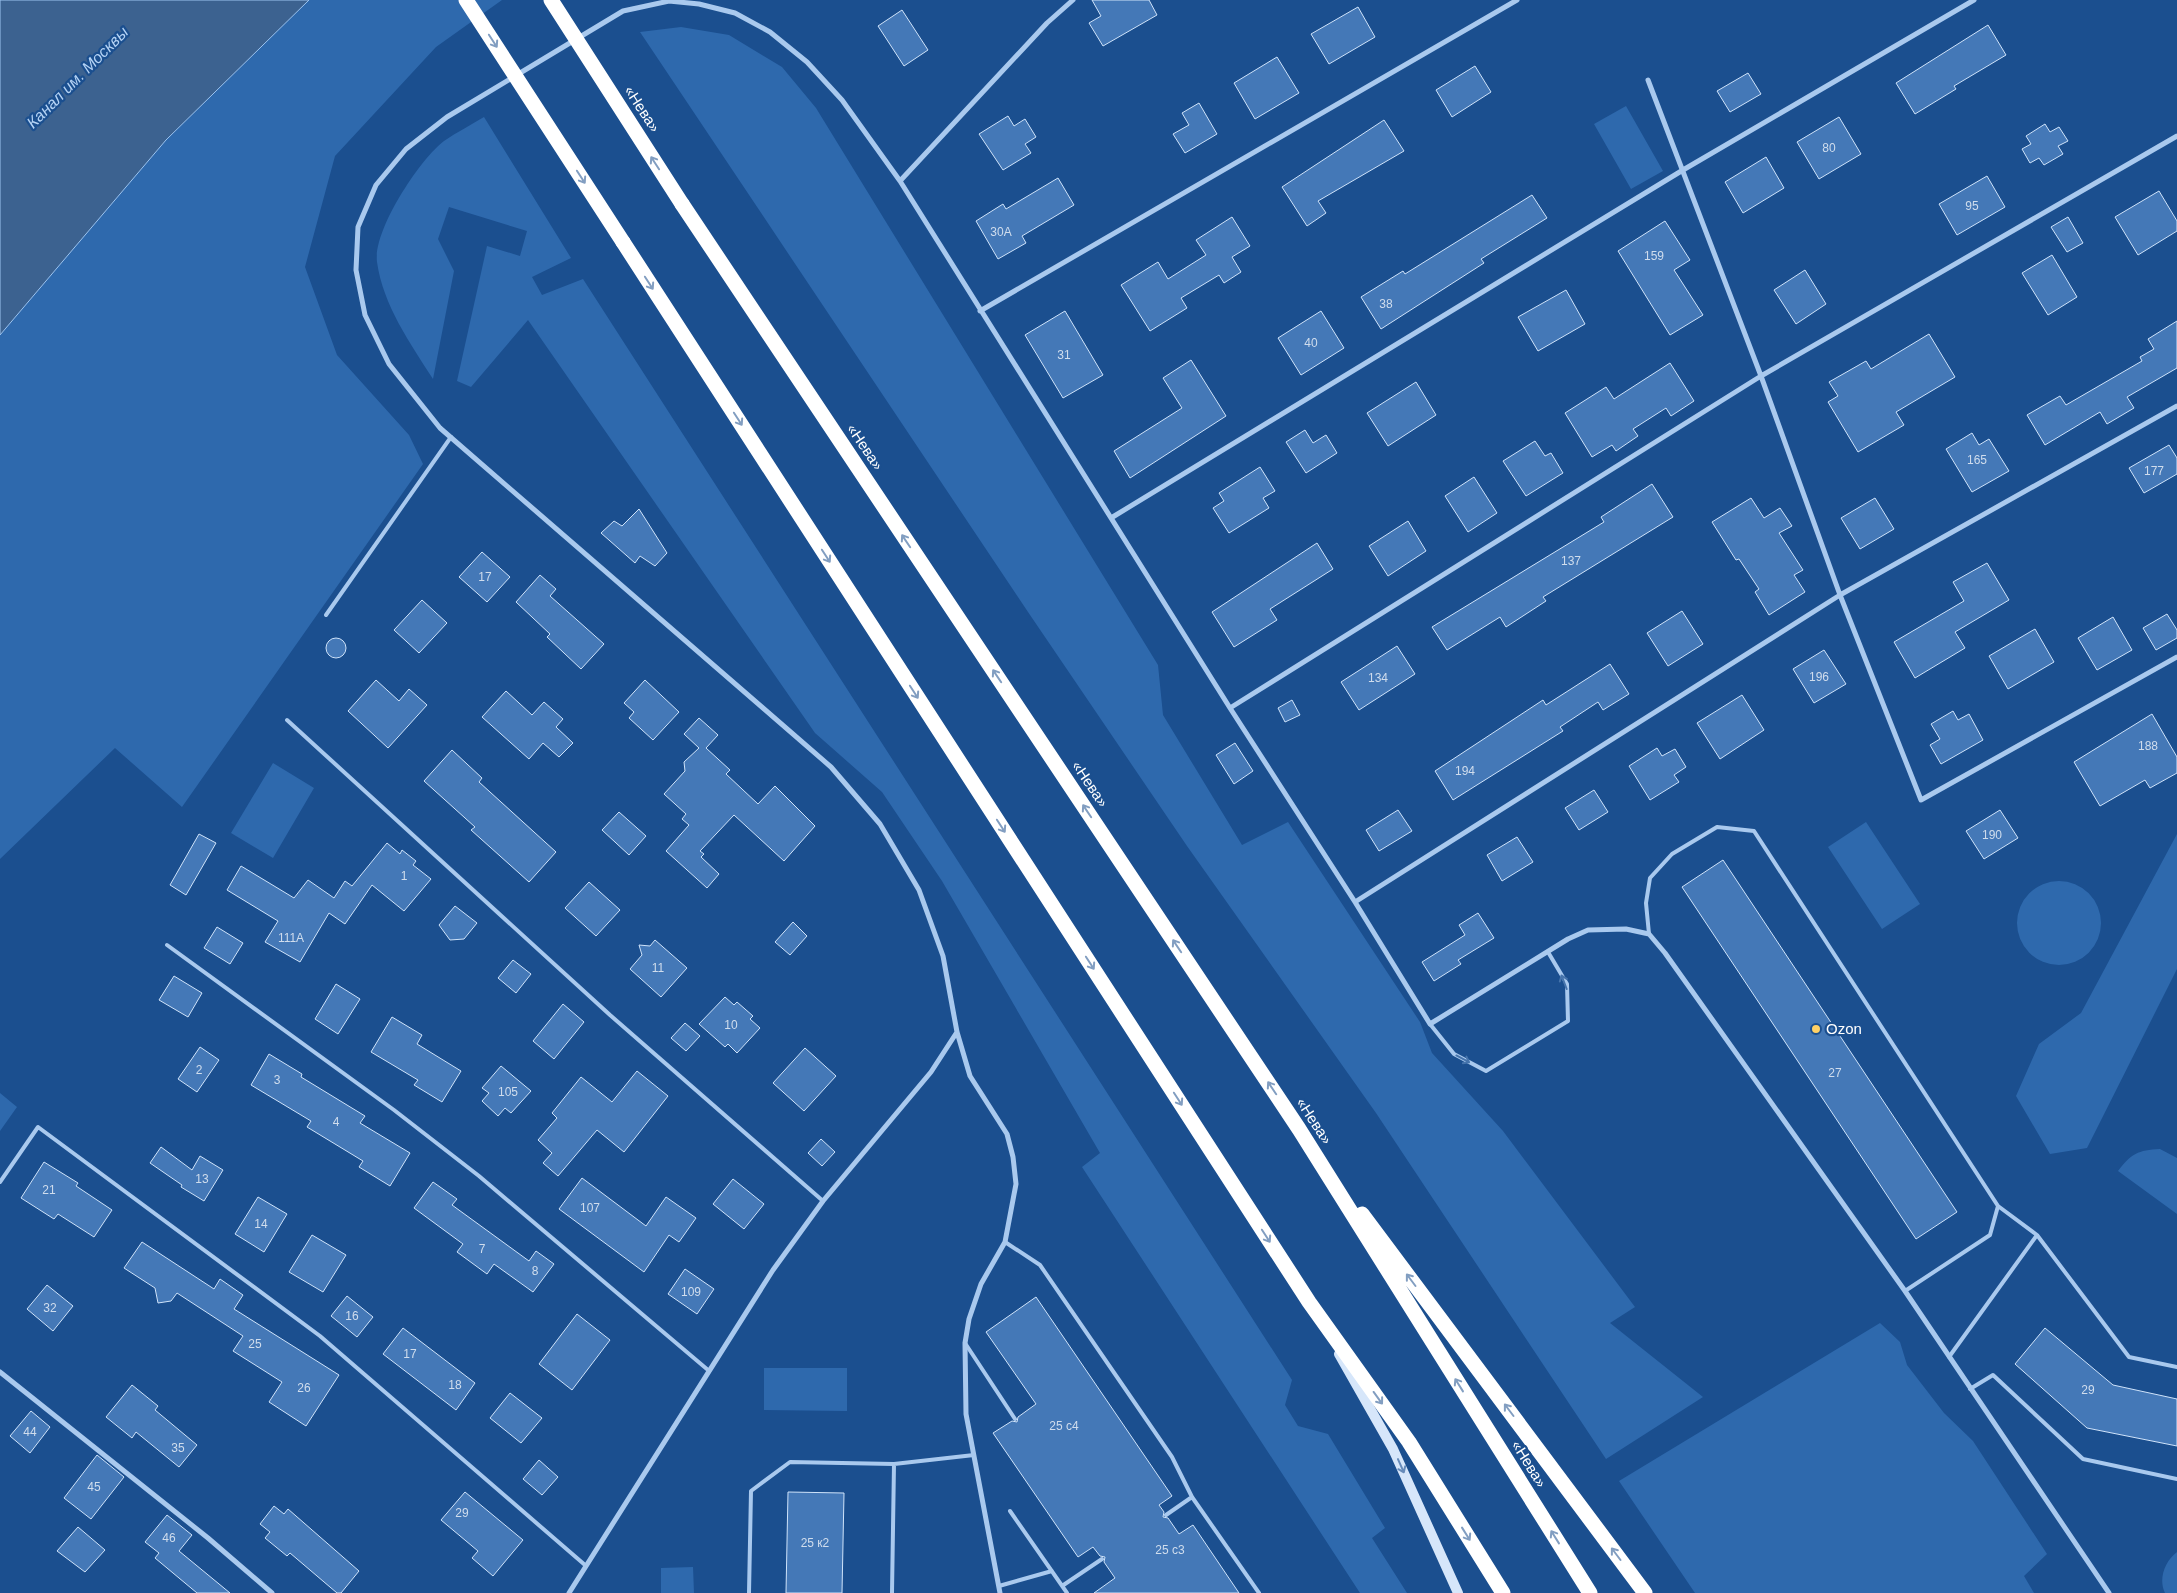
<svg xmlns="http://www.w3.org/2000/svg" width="2177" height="1593" font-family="Arial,sans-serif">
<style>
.green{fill:#2e69ad}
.water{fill:#3c6290;stroke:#9cc4f0}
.building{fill:#4478b7;stroke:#cfe3fa}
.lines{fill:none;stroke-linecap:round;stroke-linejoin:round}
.lane{stroke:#a9c9ee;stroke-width:4}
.street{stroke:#a9c9ee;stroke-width:5}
.secondary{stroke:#d6e6fa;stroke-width:10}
.highway{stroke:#fff;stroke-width:15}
.highway-bridge{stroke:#fff;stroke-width:15}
.oneway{stroke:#829ec1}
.oneway2{stroke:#4674ac}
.oneway3{stroke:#668bba}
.poi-dot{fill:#ffd166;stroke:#1b4f8f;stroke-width:2}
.labels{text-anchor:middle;stroke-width:4.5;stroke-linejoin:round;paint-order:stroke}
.number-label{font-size:12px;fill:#d0dded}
.street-label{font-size:15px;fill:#fff;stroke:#1b4f8f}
.poi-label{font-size:15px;fill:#fff;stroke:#1b4f8f;text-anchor:start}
.water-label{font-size:16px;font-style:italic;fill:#b5d3f5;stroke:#1b4f8f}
</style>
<rect width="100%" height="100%" fill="#1b4f8f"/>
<path class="green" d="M309,0H502L436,47L335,156L305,267L337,355L409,435L423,464L182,807L115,748L0,859V335L166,140Z
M681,27L729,35L782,67L816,108L1158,665L1163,715L1242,845L1288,822L1420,1022L1432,1053L1503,1131L1635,1307L1610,1323L1703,1397L1606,1459L1376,1113L1187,846L1028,612L640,32Z
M1626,106L1663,171L1631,189L1594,124Z
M484,117L571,258L532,277L542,295L583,279L1292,1380L1285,1405L1298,1426L1328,1434L1385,1528L1372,1538L1407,1593H1360L1082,1167L1100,1153L942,881L882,792L815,733L528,320L471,387L457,381L487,246L520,256L527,231L449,207L438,239L454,271L433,379C410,343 383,305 377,262C373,230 420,159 444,141C457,132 471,125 484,117Z
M273,763L314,788L273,858L231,833Z
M1866,822L1920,904L1882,929L1828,847Z
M2177,834V969L2087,1148L2050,1154L2016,1096L2039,1044L2081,1013Z
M2017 923a42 42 0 1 1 84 0a42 42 0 1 1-84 0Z
M0,1093L17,1107L0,1131Z
M2160,1149L2177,1158V1214L2118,1171C2131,1154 2138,1150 2160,1149Z
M1880,1323L1900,1342L1907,1365L1944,1413L1973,1441L2047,1554L2024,1576L2034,1593H1695L1619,1481Z
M764,1368H847V1411L764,1410Z
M2177,1552V1593H2165C2158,1579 2165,1561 2177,1552Z
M693,1567L694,1593H661V1568Z"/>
<path class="water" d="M0,0H309L166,140L0,335Z"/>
<path class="building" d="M1092,0H1149L1157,15L1103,46L1089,23L1101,16Z
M1358,7L1375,37L1329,64L1311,34Z
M902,10L928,50L904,66L878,26Z
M1988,25L2006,55L1954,86L1956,89L1915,114L1896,83Z
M1277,57L1299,93L1255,119L1234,83Z
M1475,66L1491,92L1452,117L1436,90Z
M1748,73L1761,94L1730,112L1717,91Z
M1199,103L1217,134L1185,153L1173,134L1189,125L1182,113Z
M1008,116L1014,126L1025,119L1036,137L1025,144L1031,153L1003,170L979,134Z
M1839,117L1861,154L1819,179L1797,142Z
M1384,120L1404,151L1318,201L1326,213L1307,226L1282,187Z
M2045,124L2050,132L2059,127L2068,141L2058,146L2063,154L2044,165L2039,158L2030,163L2022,149L2031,144L2026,136Z
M1766,157L1784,188L1743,213L1725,182Z
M1987,176L2005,207L1957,235L1939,204Z
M1058,178L1074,205L1022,236L1026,243L998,259L976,221L1003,204L1006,209Z
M2159,191L2177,221V231L2138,255L2115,217Z
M1532,195L1547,218L1481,259L1484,263L1381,329L1361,297L1403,271L1405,274Z
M1232,217L1250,246L1232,257L1241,272L1224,283L1219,275L1181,298L1187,308L1150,331L1121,285L1158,262L1168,279L1206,255L1196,240Z
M2068,217L2083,243L2067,252L2051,227Z
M1665,221L1690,260L1674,270L1703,315L1670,335L1618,251Z
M2052,255L2077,297L2048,315L2022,273Z
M1805,270L1826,304L1796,324L1774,290Z
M1566,290L1585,324L1538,351L1518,317Z
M1065,311L1103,375L1063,398L1025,335Z
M1321,311L1344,348L1301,375L1278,338Z
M2177,321V368L2127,397L2134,408L2107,424L2100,412L2045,445L2027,415L2060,396L2066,405L2142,361L2140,357L2154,349L2148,339Z
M1929,334L1955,377L1896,412L1904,425L1858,452L1828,402L1838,396L1829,382L1866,361L1871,369Z
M1191,360L1226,416L1130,478L1114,451L1182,408L1163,378Z
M1670,363L1694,401L1671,416L1666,408L1633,429L1638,436L1616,451L1612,445L1592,457L1565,413L1606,387L1614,399Z
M1416,382L1436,415L1388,446L1367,413Z
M1305,430L1313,443L1326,435L1337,453L1306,473L1286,442Z
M1972,433L1979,445L1989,439L2009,471L1972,492L1946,449Z
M1535,441L1545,456L1551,453L1563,473L1526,496L1503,461Z
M2169,445L2177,458V474L2144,493L2129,468Z
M1260,467L1275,491L1263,498L1269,508L1229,533L1213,508L1224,501L1219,493Z
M1474,477L1497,513L1468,532L1445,496Z
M1652,484L1673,517L1543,597L1546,601L1506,627L1500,617L1447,650L1432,627L1604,522L1601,517Z
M1751,498L1764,518L1780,508L1792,526L1779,533L1803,570L1794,575L1805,592L1769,615L1755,592L1759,589L1739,559L1736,560L1712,522Z
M1875,498L1894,529L1860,549L1841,518Z
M639,509L667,553L655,566L640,556L635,563L601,533L614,521L622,526Z
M1408,521L1426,551L1388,576L1369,546Z
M1317,543L1333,569L1270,609L1277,620L1234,647L1212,612Z
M482,552L510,577L487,602L459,577Z
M1987,563L2009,600L1955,632L1965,648L1915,678L1894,642L1964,601L1953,582Z
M540,575L556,589L550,596L604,644L581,669L547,637L550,634L516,602Z
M422,600L447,623L419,653L394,630Z
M1682,611L1703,644L1668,666L1647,633Z
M2167,614L2177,630V638L2156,650L2143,628Z
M2113,617L2132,650L2097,670L2078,638Z
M2035,629L2054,662L2008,689L1989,656Z
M326 648a10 10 0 1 1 20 0a10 10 0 1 1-20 0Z
M1397,646L1415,674L1359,710L1341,682Z
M1824,650L1846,684L1814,703L1793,669Z
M1610,664L1629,694L1603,710L1598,702L1560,727L1563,731L1453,800L1435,771L1543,700L1546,705Z
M376,680L399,701L409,689L427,705L388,748L348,711Z
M645,680L679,712L653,740L629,718L634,712L624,703Z
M506,691L532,715L544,702L563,719L556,727L573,743L559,757L543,743L529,759L482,717Z
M1742,695L1764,730L1720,759L1697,723Z
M1292,700L1300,715L1285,722L1278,708Z
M1953,711L1958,720L1969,714L1983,740L1941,764L1930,745L1940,739L1931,724Z
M2152,714L2177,757V773L2150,788L2145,780L2100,806L2074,762Z
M699,718L718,735L706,748L730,770L726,774L758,804L775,786L815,826L784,861L734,815L700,851L704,854L701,857L719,874L707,888L666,851L689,825L682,819L686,814L664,794L685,771L684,762L699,748L684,734Z
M1235,743L1253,771L1234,784L1216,755Z
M1657,748L1662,756L1675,749L1686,767L1674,775L1679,782L1650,800L1629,766Z
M452,750L482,778L479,782L556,852L529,882L471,830L475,827L424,781Z
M1594,790L1608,812L1579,830L1565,808Z
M1398,810L1412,831L1379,851L1366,830Z
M2000,810L2018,838L1984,859L1966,831Z
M619,812L646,836L629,855L602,830Z
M199,834L216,843L186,895L170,885Z
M1517,837L1533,862L1502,881L1487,855Z
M387,843L400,854L402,850L416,861L413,865L431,879L404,911L372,885L345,924L329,913L300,962L265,942L278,921L227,890L241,866L294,898L308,880L334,898L345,881L352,886Z
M1723,860L1957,1212L1916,1239L1682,887Z
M589,882L620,910L596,936L565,908Z
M455,906L477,923L464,939L450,940L439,925Z
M1478,913L1494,938L1458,960L1461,964L1434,981L1422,962L1465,935L1459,925Z
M793,922L807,936L790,955L775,942Z
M217,927L243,943L230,964L204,948Z
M655,940L687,968L661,997L630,969L642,955L639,945L650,946Z
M513,960L531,974L516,993L498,978Z
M174,976L202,993L188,1017L159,1000Z
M336,984L360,999L338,1034L315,1019Z
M725,997L734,1005L737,1002L753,1016L750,1019L760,1028L737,1053L728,1044L725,1047L699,1024Z
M563,1004L584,1022L554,1059L533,1041Z
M392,1017L422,1035L417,1044L461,1071L442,1102L414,1085L418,1080L371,1052Z
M685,1023L700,1036L686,1051L671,1038Z
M200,1047L219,1060L197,1092L178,1079Z
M805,1048L836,1076L804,1111L773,1083Z
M269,1054L302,1074L301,1077L365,1116L360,1123L410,1153L390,1186L359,1167L363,1161L307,1127L311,1121L251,1085Z
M501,1066L531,1091L511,1113L505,1108L498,1116L482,1101L489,1093L482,1088Z
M637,1071L668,1096L624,1152L597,1130L558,1176L543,1163L552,1153L538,1140L557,1118L552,1113L581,1077L612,1102Z
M821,1139L835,1152L822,1166L808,1153Z
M161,1147L192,1170L200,1156L223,1170L204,1201L181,1187L182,1185L150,1163Z
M44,1162L78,1183L76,1186L112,1210L94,1237L58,1214L54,1219L21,1198Z
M582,1178L646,1226L666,1197L696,1218L679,1242L669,1235L644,1272L559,1209Z
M733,1179L764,1204L744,1229L713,1204Z
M433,1182L457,1199L452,1205L529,1261L536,1251L554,1264L533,1292L494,1264L487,1274L457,1252L463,1244L414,1208Z
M258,1197L287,1214L264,1252L235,1234Z
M312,1235L346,1255L323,1292L289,1272Z
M142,1242L214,1289L220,1279L243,1295L234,1309L339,1375L306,1426L269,1402L282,1382L233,1351L243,1336L177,1293L171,1301L158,1303L155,1288L124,1268Z
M685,1269L714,1289L697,1314L668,1294Z
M47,1285L73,1306L53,1331L27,1309Z
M347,1296L373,1317L357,1337L331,1316Z
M1036,1297L1172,1496L1159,1505L1164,1512L1163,1517L1168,1518L1179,1534L1193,1525L1239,1593H1094L1115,1578L1104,1562L1105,1557L1100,1556L1093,1547L1078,1557L993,1433L1012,1421L1017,1422L1018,1417L1036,1404L986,1332Z
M577,1314L610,1340L572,1390L539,1364Z
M403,1328L475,1383L456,1410L383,1354Z
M2045,1328L2113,1385L2177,1399V1446L2087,1428L2015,1364Z
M132,1385L158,1406L155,1410L197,1445L179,1467L136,1432L132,1438L106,1417Z
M510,1393L542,1418L521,1443L490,1418Z
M31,1411L50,1427L30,1453L10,1436Z
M97,1455L124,1477L91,1519L64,1498Z
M539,1460L558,1477L542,1495L523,1479Z
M465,1492L523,1540L493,1576L472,1558L478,1551L441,1520Z
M788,1492L844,1493L842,1593H786Z
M274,1506L284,1514L288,1509L359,1571L341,1593H337L290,1553L287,1556L265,1538L270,1532L260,1524Z
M167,1515L192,1535L179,1551L230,1593H197L155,1558L159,1553L145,1542Z
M78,1527L105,1550L85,1572L57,1551Z"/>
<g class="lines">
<path class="lane" d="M326,615L451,437
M287,720L610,1015L823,1201
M1649,934L1646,903L1650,878L1672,854L1717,827L1754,831L1998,1206L1990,1235L1905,1291
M167,945L394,1110L479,1176L708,1370
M1430,1024L1454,1054L1486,1071L1568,1021L1567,984L1548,952
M0,1182L38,1127L320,1336L585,1565
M1998,1206L2037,1235
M1005,1242L1040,1265L1172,1457L1192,1497L1259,1593
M965,1343L1015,1419
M1949,1357L2037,1235L2129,1357L2177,1367
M1970,1389L1993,1375L2083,1459L2177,1479
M894,1464L974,1455
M1010,1511L1067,1593
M1166,1515L1192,1497
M999,1586L1052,1571
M1062,1586L1102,1559
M749,1593L751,1491L790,1462L894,1464L892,1593"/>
<path class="street" d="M1648,80L1761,376L1840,595L1921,800L2177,657
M900,181L1047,23L1073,0
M980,311L1517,0
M1111,518L1683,170L1974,0
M1230,708L1761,376L2177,136
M1355,902L1840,595L2177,406
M0,1372L208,1538L272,1593
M569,1593L773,1270L823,1201L931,1072L957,1032
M1000,1593L966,1414L965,1343L969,1319L981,1284L1005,1242L1016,1184L1013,1157L1007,1134L970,1076L957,1032L943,956L919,890L880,824L831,767L440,428L389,364L365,315L356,270L358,227L376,185L406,149L447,117L623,11L669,1L699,4L735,13L770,32L807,62L842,100L900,181L1230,708L1355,902L1430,1024L1568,939L1588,930L1626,929L1649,934L1665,953L1905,1291L2109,1593"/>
<path class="secondary" d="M1339,1354L1393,1449L1458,1593"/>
<path class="highway" d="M682,204L1299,1129L1590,1593
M623,242L1309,1302L1409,1442L1503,1593
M1362,1214L1645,1593"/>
<path class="highway-bridge" d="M466,0L623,242
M551,0L682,204"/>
</g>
<defs><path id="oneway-shaft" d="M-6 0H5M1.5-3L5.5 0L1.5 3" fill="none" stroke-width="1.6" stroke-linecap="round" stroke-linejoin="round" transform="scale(1.25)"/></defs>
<g class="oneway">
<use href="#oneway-shaft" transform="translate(493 41) rotate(57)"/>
<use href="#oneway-shaft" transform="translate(655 163) rotate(-123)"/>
<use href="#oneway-shaft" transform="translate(581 177) rotate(57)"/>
<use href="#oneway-shaft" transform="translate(649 283) rotate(57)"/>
<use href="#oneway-shaft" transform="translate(738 419) rotate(57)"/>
<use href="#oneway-shaft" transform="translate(906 541) rotate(-124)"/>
<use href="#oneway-shaft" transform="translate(826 556) rotate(57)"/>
<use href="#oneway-shaft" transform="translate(997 676) rotate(-124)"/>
<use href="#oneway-shaft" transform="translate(914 692) rotate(57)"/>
<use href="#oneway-shaft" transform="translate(1087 811) rotate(-124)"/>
<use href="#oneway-shaft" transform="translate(1001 826) rotate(57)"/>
<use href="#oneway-shaft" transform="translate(1177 946) rotate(-124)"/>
<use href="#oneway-shaft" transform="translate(1090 963) rotate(57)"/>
<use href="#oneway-shaft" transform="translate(1272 1088) rotate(-124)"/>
<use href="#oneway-shaft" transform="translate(1178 1099) rotate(57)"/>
<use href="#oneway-shaft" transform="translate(1266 1236) rotate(57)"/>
<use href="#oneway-shaft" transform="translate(1411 1280) rotate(-127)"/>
<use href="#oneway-shaft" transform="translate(1459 1385) rotate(-122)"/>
<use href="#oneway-shaft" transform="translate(1378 1398) rotate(54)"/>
<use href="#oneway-shaft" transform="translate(1509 1410) rotate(-127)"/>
<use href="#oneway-shaft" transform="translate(1466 1534) rotate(58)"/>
<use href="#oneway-shaft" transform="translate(1555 1537) rotate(-122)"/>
<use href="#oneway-shaft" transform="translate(1616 1554) rotate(-127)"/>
</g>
<g class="oneway2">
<use href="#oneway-shaft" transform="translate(1564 982) rotate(-111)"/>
<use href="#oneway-shaft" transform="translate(1463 1059) rotate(28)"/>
</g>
<use class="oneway3" href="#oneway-shaft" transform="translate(1401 1466) rotate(66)"/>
<circle class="poi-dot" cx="1816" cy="1029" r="5"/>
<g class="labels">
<g class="number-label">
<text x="1829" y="152">80</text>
<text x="1972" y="210">95</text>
<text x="1001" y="236">30А</text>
<text x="1654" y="260">159</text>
<text x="1386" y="308">38</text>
<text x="1311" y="347">40</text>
<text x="1064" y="359">31</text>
<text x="1977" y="464">165</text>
<text x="2154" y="475">177</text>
<text x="1571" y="565">137</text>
<text x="485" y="581">17</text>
<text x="1819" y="681">196</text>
<text x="1378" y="682">134</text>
<text x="2148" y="750">188</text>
<text x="1465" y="775">194</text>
<text x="1992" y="839">190</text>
<text x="404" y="880">1</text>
<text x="291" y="942">111А</text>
<text x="658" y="972">11</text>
<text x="731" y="1029">10</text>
<text x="199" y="1074">2</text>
<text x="1835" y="1077">27</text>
<text x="277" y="1084">3</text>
<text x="508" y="1096">105</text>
<text x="336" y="1126">4</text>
<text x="202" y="1183">13</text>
<text x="49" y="1194">21</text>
<text x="590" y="1212">107</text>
<text x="261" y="1228">14</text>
<text x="482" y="1253">7</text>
<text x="535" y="1275">8</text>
<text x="691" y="1296">109</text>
<text x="50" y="1312">32</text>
<text x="352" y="1320">16</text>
<text x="255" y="1348">25</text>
<text x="410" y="1358">17</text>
<text x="455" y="1389">18</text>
<text x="304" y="1392">26</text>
<text x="2088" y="1394">29</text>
<text x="1064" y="1430">25 с4</text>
<text x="30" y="1436">44</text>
<text x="178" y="1452">35</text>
<text x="94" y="1491">45</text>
<text x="462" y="1517">29</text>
<text x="169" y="1542">46</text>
<text x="815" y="1547">25 к2</text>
<text x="1170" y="1554">25 с3</text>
</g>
<g class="street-label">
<text transform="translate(642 109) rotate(57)" y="5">«Нева»</text>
<text transform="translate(865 447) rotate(56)" y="5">«Нева»</text>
<text transform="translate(1090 784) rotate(56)" y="5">«Нева»</text>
<text transform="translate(1314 1121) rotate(57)" y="5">«Нева»</text>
<text transform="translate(1529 1464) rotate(58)" y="5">«Нева»</text>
</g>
<g class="poi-label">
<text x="1826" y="1034">Ozon</text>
</g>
<g class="water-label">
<text transform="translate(77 77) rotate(-45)" y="6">Канал им. Москвы</text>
</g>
</g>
</svg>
